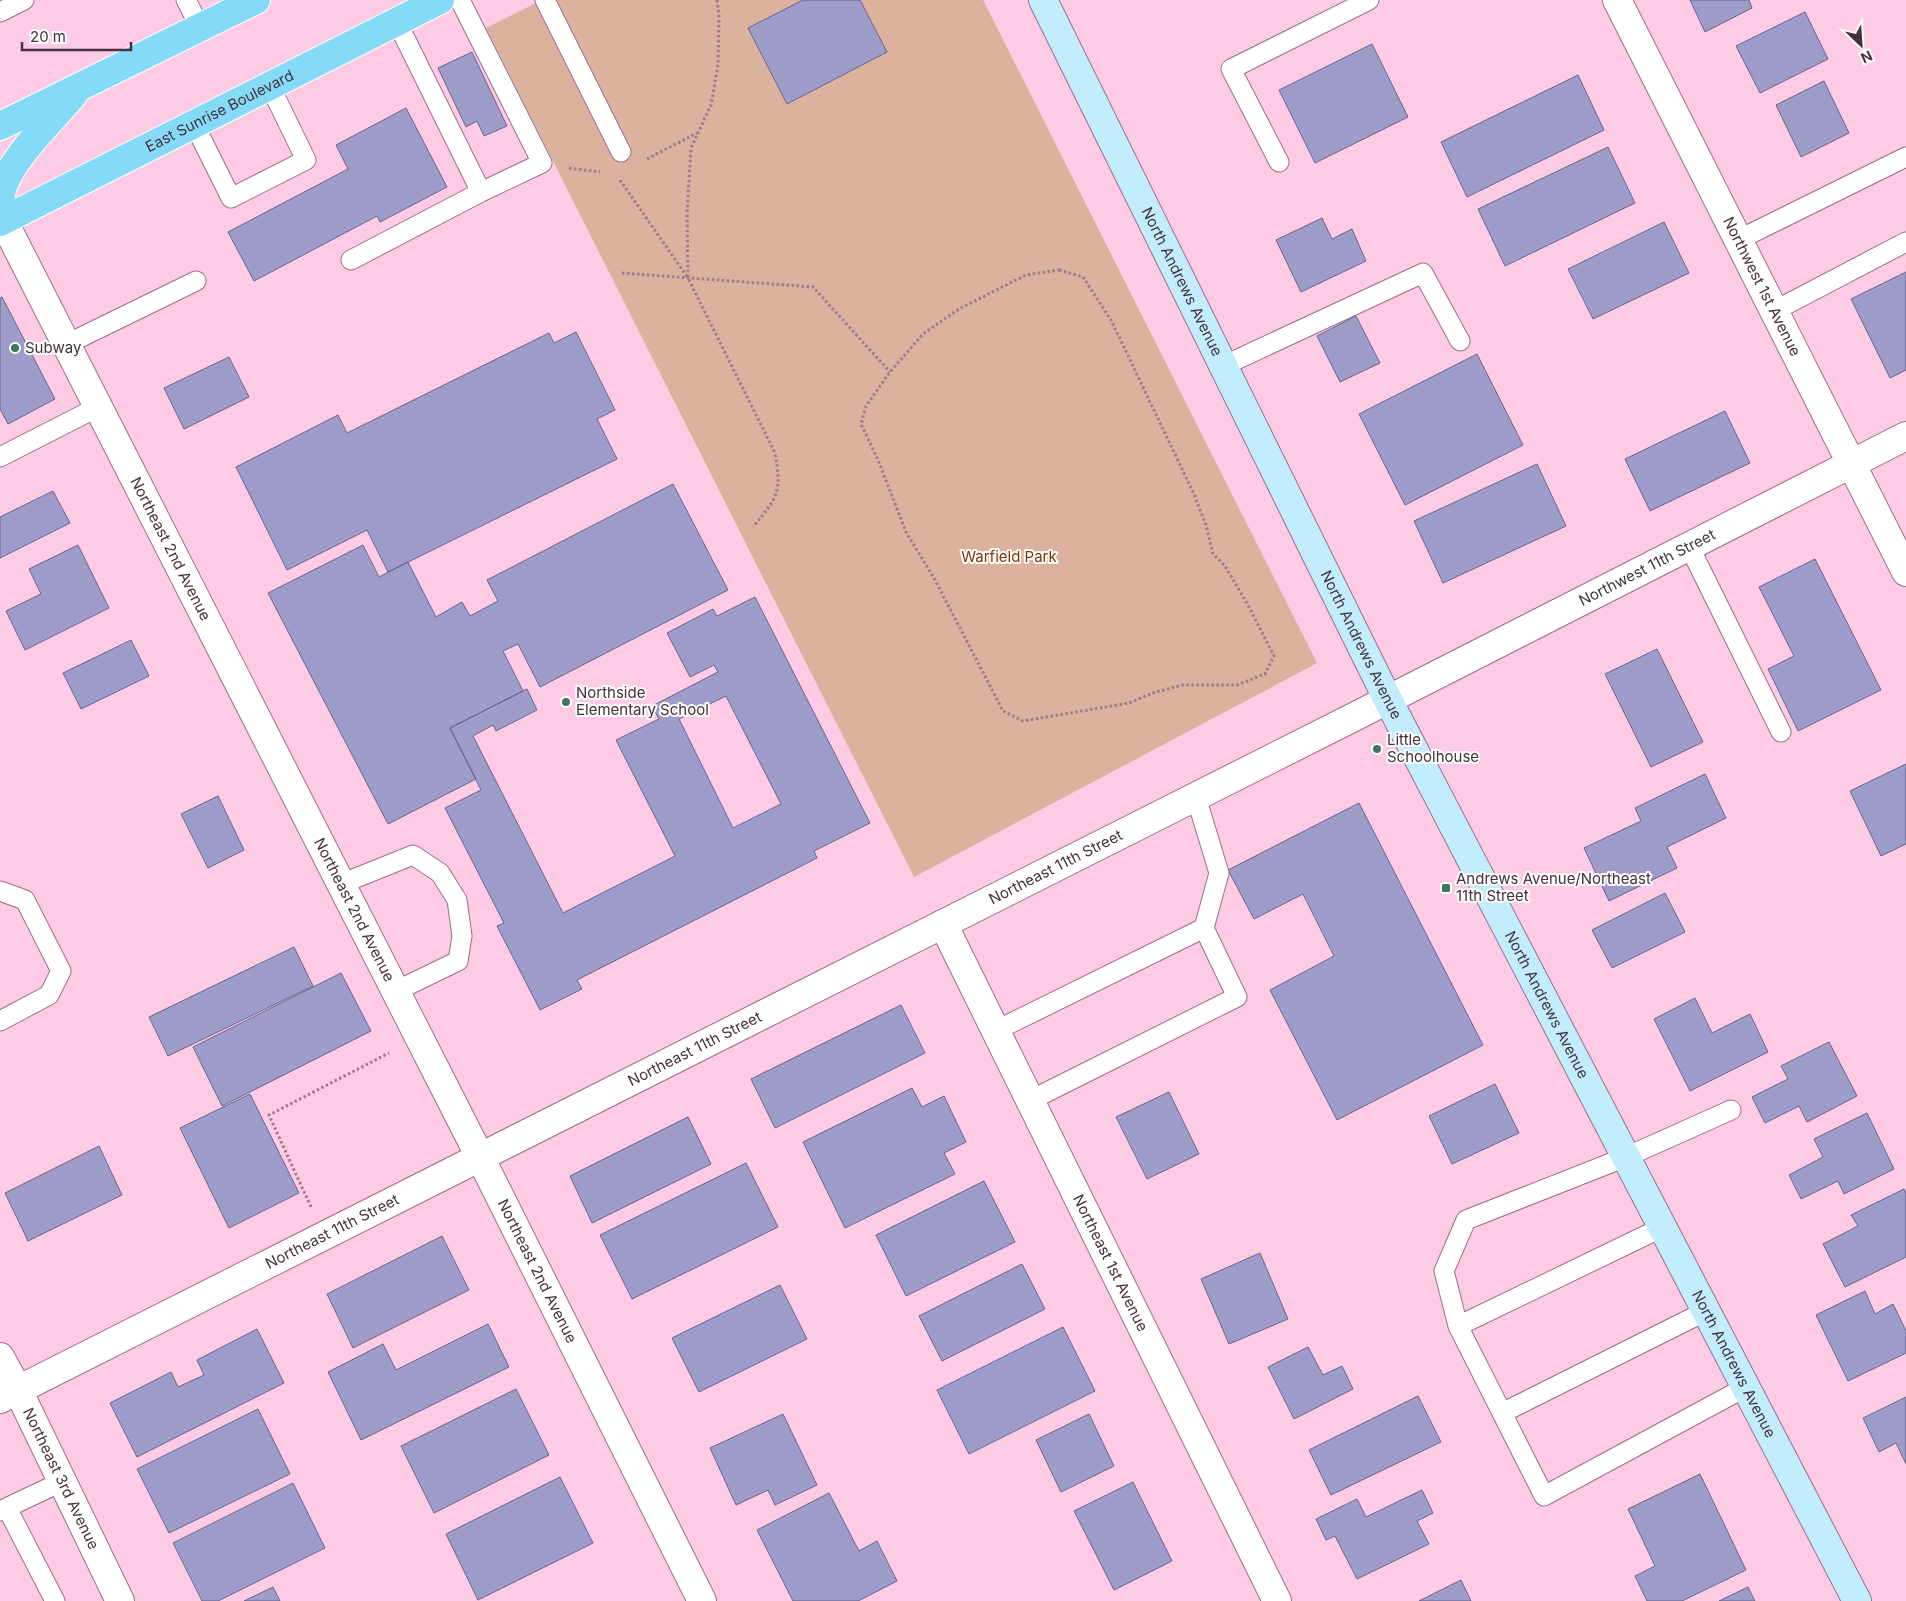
<svg xmlns="http://www.w3.org/2000/svg" width="1906" height="1601" font-family="Inter,sans-serif">
<style>
.green{fill:#dbb29e}
.building{fill:#9e9cc9;stroke:#67648e;fill-rule:evenodd}
.lines{fill:none;stroke-linecap:round;stroke-linejoin:round}
.lane-casing{stroke:#9c6f86;stroke-width:21}
.street-casing{stroke:#9c6f86;stroke-width:30}
.secondary-casing{stroke:#9c6f86;stroke-width:30}
.primary-casing{stroke:#fff;stroke-width:30}
.path{stroke:#9e7b8d;stroke-width:3;stroke-dasharray:2.5 2.5;stroke-linecap:butt}
.lane{stroke:#fff;stroke-width:19}
.street{stroke:#fff;stroke-width:28}
.secondary{stroke:#c2edfc;stroke-width:28}
.primary{stroke:#85daf8;stroke-width:28}
.poi-dot{fill:#3c7761;stroke:#fdfdfd;stroke-width:2}
.labels{text-anchor:middle;stroke-width:4;stroke-linejoin:round;paint-order:stroke}
.street-label{font-size:15px;fill:#45313c;stroke:#fdfdfd}
.poi-label{font-size:15px;fill:#45313c;stroke:#fdfdfd;text-anchor:start}
.park-label{font-size:15px;fill:#813603;stroke:#fdfdfd}
</style>
<rect width="100%" height="100%" fill="#fecbe4"/>
<path class="green" d="M542,0H983L1317,663L914,877L486,28Z"/>
<path class="building" d="M803,0H860L887,52L787,104L748,28Z
M1690,0H1749L1752,8L1705,32Z
M1805,12L1828,59L1760,93L1736,46Z
M1372,44L1408,117L1315,163L1279,90Z
M472,52L507,126L484,136L477,121L466,127L438,68Z
M1578,75L1604,130L1467,197L1441,142Z
M1824,81L1849,133L1801,157L1776,105Z
M406,108L447,187L380,222L377,216L254,281L228,232L348,169L336,145Z
M1608,147L1635,203L1505,266L1478,209Z
M1322,218L1332,239L1352,229L1366,261L1301,292L1276,240Z
M1664,222L1689,273L1593,319L1568,269Z
M1906,272V370L1890,378L1851,299Z
M2,297L55,399L8,424L0,409V298Z
M1356,316L1380,363L1340,382L1317,336Z
M576,332L615,410L597,419L617,459L388,572L367,530L287,570L236,467L338,415L347,433L549,333L554,343Z
M1477,354L1523,445L1405,505L1359,414Z
M229,357L249,397L184,429L164,388Z
M1725,411L1750,463L1650,511L1625,459Z
M1537,464L1566,526L1443,583L1414,521Z
M673,484L728,590L540,687L518,644L503,651L523,691L450,728L476,779L388,824L268,593L363,545L379,577L408,562L436,617L462,602L470,616L498,601L487,580Z
M53,491L70,523L0,558V517Z
M78,545L109,608L25,650L6,611L41,594L29,569Z
M1815,559L1881,690L1798,731L1768,669L1794,656L1759,587Z
M755,597L870,823L814,851L817,858L577,980L582,989L540,1010L497,926L504,923L445,808L481,790L450,728L527,689L537,710L496,731L493,725L473,736L563,913L675,856L616,740L659,719L652,706L718,672L714,665L690,677L667,633L713,609L717,616ZM726,696L781,804L733,828L679,719Z
M131,640L149,676L81,709L63,673Z
M1657,649L1703,742L1651,767L1605,674Z
M1906,764V844L1881,856L1850,791Z
M1705,774L1726,818L1667,847L1677,868L1609,901L1584,848L1641,821L1635,808Z
M218,796L244,850L208,868L181,814Z
M1359,803L1483,1045L1337,1120L1270,990L1334,956L1303,894L1254,919L1228,870Z
M1665,893L1685,932L1612,968L1592,930Z
M294,947L313,986L168,1056L149,1017Z
M341,973L371,1031L222,1106L193,1047Z
M1695,998L1712,1033L1750,1014L1768,1052L1690,1091L1654,1019Z
M901,1005L925,1053L775,1128L751,1079Z
M1829,1042L1857,1096L1807,1122L1799,1106L1765,1123L1752,1097L1788,1079L1781,1066Z
M1495,1084L1519,1133L1452,1164L1429,1116Z
M912,1088L922,1107L944,1096L966,1142L944,1153L955,1174L845,1228L803,1142Z
M1169,1092L1199,1154L1147,1179L1116,1117Z
M250,1094L299,1193L229,1228L180,1128Z
M1867,1113L1894,1169L1844,1194L1838,1181L1801,1199L1789,1175L1823,1157L1814,1139Z
M688,1117L711,1164L592,1223L570,1176Z
M99,1146L122,1195L28,1241L5,1193Z
M746,1163L778,1227L632,1299L600,1235Z
M984,1181L1015,1242L906,1296L876,1235Z
M1904,1189L1906,1193V1257L1845,1287L1823,1244L1858,1226L1851,1215Z
M442,1236L469,1290L353,1348L327,1294Z
M1260,1253L1288,1319L1229,1344L1201,1279Z
M1022,1264L1045,1309L942,1361L919,1316Z
M780,1285L807,1339L699,1392L672,1338Z
M1865,1291L1875,1314L1893,1304L1906,1331V1353L1848,1381L1816,1315Z
M488,1324L509,1367L361,1440L328,1372L383,1344L396,1370Z
M1063,1327L1095,1391L969,1454L937,1390Z
M257,1329L284,1383L137,1457L110,1403L171,1372L178,1387L204,1375L197,1360Z
M1308,1347L1323,1375L1342,1366L1353,1389L1294,1419L1268,1367Z
M516,1389L549,1455L434,1513L401,1446Z
M1418,1396L1441,1442L1331,1495L1309,1450Z
M1906,1397V1464L1896,1443L1879,1452L1863,1418Z
M258,1409L290,1474L169,1533L137,1469Z
M783,1414L817,1485L775,1505L768,1490L736,1505L710,1448Z
M1089,1414L1114,1466L1061,1492L1036,1440Z
M1700,1474L1746,1570L1682,1601H1647L1635,1576L1655,1566L1628,1509Z
M560,1477L593,1543L478,1600L446,1534Z
M1133,1482L1172,1561L1114,1590L1074,1511Z
M293,1483L325,1548L218,1601H202L173,1543Z
M1422,1490L1433,1513L1417,1521L1429,1544L1357,1579L1335,1536L1326,1540L1316,1519L1357,1499L1366,1517Z
M829,1493L859,1551L877,1541L897,1581L858,1601H793L757,1530Z
M1461,1580L1471,1601H1419Z
M273,1587L280,1601H244Z
M1748,1587L1755,1601H1719Z"/>
<g class="lines">
<defs>
<path id="lane" d="M186,0L200,27
M545,0L621,152
M0,12L24,0
M397,22L481,192
M194,124L231,198L306,160L270,86
M1279,162L1231,69L1369,0
M1738,240L1906,157
M351,260L481,192L542,163L460,0
M1774,311L1906,242
M67,344L196,281
M1223,366L1423,273L1460,341
M0,457L98,407
M1689,546L1781,732
M341,884L413,855L440,873L457,900L462,936L458,961L396,991
M0,891L25,900L61,971L49,995L0,1021
M995,1031L1204,928
M1029,1101L1237,997L1204,928L1219,873L1196,797
M1663,1227L1458,1326L1544,1496L1746,1387
M1458,1326L1444,1271L1466,1220L1626,1157L1731,1110
M1502,1413L1706,1311
M7,1508L55,1601
M0,1511L63,1481"/>
<g id="street">
<path id="s1" d="M1617,0L1906,572"/>
<path id="s2" d="M3,220L480,1157L702,1601"/>
<path id="s3" d="M943,924L1277,1601"/>
<path id="s4" d="M0,1357L18,1390L120,1601"/>
<path id="s5" d="M0,1399L1346,721L1906,436"/>
</g>
<g id="secondary">
<path id="s6" d="M1043,0L1388,700L1857,1601"/>
</g>
<g id="primary">
<path d="M0,126L256,0"/>
<path d="M3,220C1,212 0,203 1,194C7,162 52,120 73,95"/>
<path id="s7" d="M0,222L440,0"/>
</g>
</defs>
<use href="#lane" class="lane-casing"/>
<use href="#street" class="street-casing"/>
<use href="#secondary" class="secondary-casing"/>
<use href="#primary" class="primary-casing"/>
<path class="path" d="M717,0L719,16L718,65L711,105L691,148L687,213L688,278L775,453C782,492 778,497 753,527
M647,159L697,133
M569,168L600,172
M620,180L688,278
M1059,270L1083,277L1111,320L1193,492L1206,525L1213,554L1225,566L1248,605L1274,656L1265,674L1237,685H1182L1153,693L1129,703L1023,721L1003,711L934,578L906,532L878,460L861,424L866,406L890,372L923,334L959,309L1026,275Z
M622,273L813,287L890,372
M311,1207L269,1115L389,1053"/>
<use href="#lane" class="lane"/>
<use href="#street" class="street"/>
<use href="#secondary" class="secondary"/>
<use href="#primary" class="primary"/>
</g>
<g class="poi-dot">
<circle cx="15" cy="348" r="5"/>
<circle cx="566" cy="702" r="5"/>
<circle cx="1377" cy="749" r="5"/>
<rect x="1441" y="883" width="10" height="10" rx="2.5"/>
</g>
<g class="labels">
<g class="street-label">
<text dy="5" stroke="none"><textPath href="#s7" startOffset="246">East Sunrise Boulevard</textPath></text>
<text dy="5" stroke="none"><textPath href="#s6" startOffset="314">North Andrews Avenue</textPath></text>
<text dy="5" stroke="none"><textPath href="#s1" startOffset="321">Northwest 1st Avenue</textPath></text>
<text dy="5" stroke="none"><textPath href="#s2" startOffset="369">Northeast 2nd Avenue</textPath></text>
<text dy="5" stroke="none"><textPath href="#s5" startOffset="1845">Northwest 11th Street</textPath></text>
<text dy="5" stroke="none"><textPath href="#s6" startOffset="719">North Andrews Avenue</textPath></text>
<text dy="5" stroke="none"><textPath href="#s5" startOffset="1182">Northeast 11th Street</textPath></text>
<text dy="5" stroke="none"><textPath href="#s2" startOffset="774">Northeast 2nd Avenue</textPath></text>
<text dy="5" stroke="none"><textPath href="#s6" startOffset="1124">North Andrews Avenue</textPath></text>
<text dy="5" stroke="none"><textPath href="#s5" startOffset="778">Northeast 11th Street</textPath></text>
<text dy="5" stroke="none"><textPath href="#s5" startOffset="372">Northeast 11th Street</textPath></text>
<text dy="5" stroke="none"><textPath href="#s3" startOffset="378">Northeast 1st Avenue</textPath></text>
<text dy="5" stroke="none"><textPath href="#s2" startOffset="1179">Northeast 2nd Avenue</textPath></text>
<text dy="5" stroke="none"><textPath href="#s6" startOffset="1529">North Andrews Avenue</textPath></text>
<text dy="5" stroke="none"><textPath href="#s4" startOffset="136">Northeast 3rd Avenue</textPath></text>
</g>
<g class="poi-label">
<text x="25" y="353">Subway</text>
<text x="576" y="698">Northside<tspan x="576" dy="17">Elementary School</tspan></text>
<text x="1387" y="745">Little<tspan x="1387" dy="17">Schoolhouse</tspan></text>
<text x="1456" y="884">Andrews Avenue/Northeast<tspan x="1456" dy="17">11th Street</tspan></text>
</g>
<g class="park-label">
<text x="1009" y="562">Warfield Park</text>
</g>
</g>
<g transform="translate(1861 45) rotate(155)" stroke="#fdfdfd" stroke-width="4" paint-order="stroke">
<path d="M0-4L9 19L0 12L-9 19Z" fill="#45313c"/>
<text y="-8" font-size="14" font-weight="bold" text-anchor="middle" fill="#45313c">N</text>
</g>
<path d="M22 42v8h109v-8" fill="none" stroke="#45313c" stroke-width="2.5"/>
<text x="30" y="42" font-size="15" fill="#45313c" stroke="#fdfdfd" stroke-width="4" paint-order="stroke">20 m</text>
</svg>
